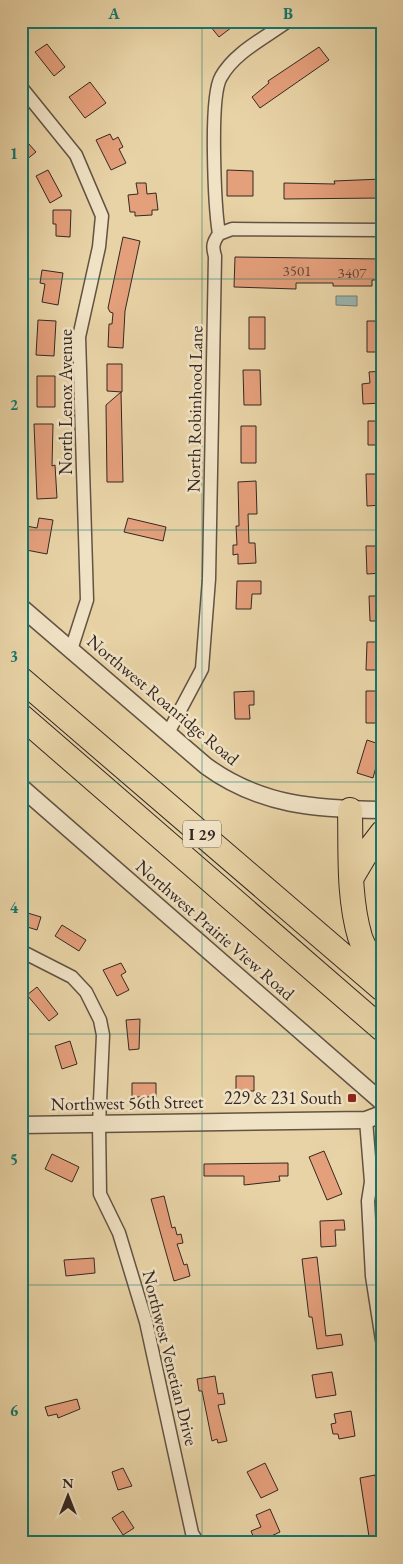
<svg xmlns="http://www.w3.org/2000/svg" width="403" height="1564" font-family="'EB Garamond',serif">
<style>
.water{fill:#99b6b0;stroke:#717d77}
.building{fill:#e49f7b;stroke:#352822}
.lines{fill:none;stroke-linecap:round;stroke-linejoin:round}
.minor-casing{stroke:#625343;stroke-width:15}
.tertiary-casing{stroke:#625343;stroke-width:19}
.motorway-casing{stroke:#352822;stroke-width:26}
.minor{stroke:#f0e2c5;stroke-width:12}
.tertiary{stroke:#f0e2c5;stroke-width:16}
.motorway{stroke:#e8d3a6;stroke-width:24}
.grid{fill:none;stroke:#0f766e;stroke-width:1;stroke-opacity:0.55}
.poi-dot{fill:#8f2418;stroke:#f0e2c5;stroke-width:2}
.labels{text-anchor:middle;stroke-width:5;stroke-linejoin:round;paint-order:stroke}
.number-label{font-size:15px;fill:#614638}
.shield{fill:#f0e2c5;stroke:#6d6053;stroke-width:1}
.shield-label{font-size:16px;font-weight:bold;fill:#352822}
.street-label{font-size:18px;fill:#352822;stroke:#f0e2c5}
.poi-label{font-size:18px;fill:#352822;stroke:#f0e2c5;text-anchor:end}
.neatline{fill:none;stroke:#0f766e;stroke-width:2}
.grid-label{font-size:16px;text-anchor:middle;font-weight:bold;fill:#0f766e}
</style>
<rect width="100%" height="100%" fill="#e8d3a6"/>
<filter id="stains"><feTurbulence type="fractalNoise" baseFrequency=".004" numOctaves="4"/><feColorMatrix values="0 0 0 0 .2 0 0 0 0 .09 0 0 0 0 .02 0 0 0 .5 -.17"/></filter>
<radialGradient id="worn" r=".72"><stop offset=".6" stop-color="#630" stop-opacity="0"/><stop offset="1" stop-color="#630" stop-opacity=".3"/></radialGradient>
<path class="water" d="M336,296H357V306L336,305Z"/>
<path class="building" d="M206,21H240L219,37Z
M47,44L65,67L54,76L35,52Z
M319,47L329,60L260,108L252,97L269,83L268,81Z
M90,82L106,103L85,118L69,97Z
M110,134L113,140L118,137L123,147L119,149L126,163L111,170L96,140Z
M21,135L36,152L21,164Z
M48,170L62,196L50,203L36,176Z
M227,170L253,171V196H227Z
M382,179V198L284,199V183L335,184L334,181Z
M136,183H146L147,194L156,193L158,210H152V215L135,216V212H130L128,195L138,194Z
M53,210H71L70,237L56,236V224H53Z
M123,237L140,241L125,311L123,348L108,347L109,324H112L113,313L110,312L108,308Z
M235,257L382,259V280H372V286H333V283H296V289L234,287Z
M42,270L63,273L58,305L42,302L45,284L40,283Z
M249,317H265V349H249Z
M38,320L56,321L54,356L36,355Z
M367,321H382V352H367Z
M107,364H122V392L107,391Z
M243,370H260L261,405H244Z
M382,371V403L363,404L362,384L370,383L369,372Z
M37,376H55V407H37Z
M121,392L123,482H107L106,405Z
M368,421H382V445H368Z
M34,424H53L52,466L55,465L57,498L37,499Z
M241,426H256V463H241Z
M366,474H382V505L367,506Z
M256,481L257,514H248L249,543H255L256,563L238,564V554L233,555V545H237L236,526H239L238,482Z
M39,518L53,520L47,554L21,549V525L37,528Z
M128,518L166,527L163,541L124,532Z
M366,546H382V573L367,574Z
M237,581H261V594H252L251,609H236Z
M369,596H382V621H370Z
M367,642H382V670H366Z
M254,691V705H249L250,719H235L234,692Z
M366,691H382V723H366Z
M367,740L382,745L373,778L357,773Z
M21,911L41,917L37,930L21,925Z
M62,925L86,940L79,951L55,936Z
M121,963L126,972L121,975L129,990L117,996L103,970Z
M37,987L58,1014L49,1021L27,995Z
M140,1019L139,1049L129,1050L126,1020Z
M70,1041L77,1064L62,1069L55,1046Z
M236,1076H254V1091H249V1096H236Z
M132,1083H156V1097H132Z
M324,1151L342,1194L327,1200L309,1157Z
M52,1154L79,1167L72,1182L45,1169Z
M288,1163V1176H279L280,1181L244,1185V1176H204V1164Z
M164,1196L172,1228L175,1227L177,1235L181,1234L183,1243L177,1244L184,1265L187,1264L190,1276L174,1281L151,1199Z
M344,1220L345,1230H335L336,1246L321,1247L320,1221Z
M317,1257L326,1336L341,1334L343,1345L317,1349L312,1317H309L302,1259Z
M94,1258L95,1273L66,1276L64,1260Z
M332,1372L336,1395L316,1398L312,1375Z
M215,1376L218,1394L223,1393L225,1404L218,1405L227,1441L218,1443L217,1439L212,1441L202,1391H199L197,1379Z
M77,1399L80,1409L58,1418L57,1414L48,1416L45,1407Z
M351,1411L355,1436L339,1439L338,1434H333L331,1424L336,1423L334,1414Z
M265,1463L278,1490L261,1498L247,1472Z
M123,1468L132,1486L118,1490L112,1472Z
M375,1475L382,1505V1543H370L360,1478Z
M270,1509L280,1532L256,1543L251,1531L261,1527L256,1515Z
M123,1511L134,1528L123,1535L112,1518Z"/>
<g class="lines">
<defs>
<path id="minor" d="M21,87L76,155L102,216L99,247L79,337L87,600L71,650
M219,234L232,229L382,230
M168,733L202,669L209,579L215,256C212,247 213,242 219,234C215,209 209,97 221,77C235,52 265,38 288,21
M21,951L72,977L86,992L100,1020L103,1035L99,1124L100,1194L119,1233L146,1322L192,1533L198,1543
M366,1120L371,1182L368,1201L372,1276L382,1340"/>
<path id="tertiary" d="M21,607L206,766C261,806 316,809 382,810
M21,787L382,1102
M21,1125L366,1120L382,1114"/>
<path id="motorway" d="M21,679L382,989
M21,716L382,1029
M350,810C351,851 348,896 360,937C365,951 374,965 382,978
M352,877L365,855L382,833"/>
</defs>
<use href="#minor" class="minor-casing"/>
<use href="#tertiary" class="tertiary-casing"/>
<use href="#motorway" class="motorway-casing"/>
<use href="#minor" class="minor"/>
<use href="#tertiary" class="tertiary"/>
<use href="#motorway" class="motorway"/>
</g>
<path class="grid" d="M202,21V1543M21,279H382M21,530H382M21,782H382M21,1034H382M21,1285H382"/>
<rect class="poi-dot" x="347" y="1093" width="10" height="10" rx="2.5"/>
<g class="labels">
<g class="number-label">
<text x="297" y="276">3501</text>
<text x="352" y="278">3407</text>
</g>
<rect class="shield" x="183" y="820.5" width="38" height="27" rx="4"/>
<g class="shield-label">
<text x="202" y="840">I 29</text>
</g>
<g class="street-label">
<text transform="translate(66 402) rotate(-90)" y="6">North Lenox Avenue</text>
<text transform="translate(195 409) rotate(-89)" y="6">North Robinhood Lane</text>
<text transform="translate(163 700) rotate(40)" y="6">Northwest Roanridge Road</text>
<text transform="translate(215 930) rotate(41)" y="6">Northwest Prairie View Road</text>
<text transform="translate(127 1103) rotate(-1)" y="6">Northwest 56th Street</text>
<text transform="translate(170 1358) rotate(76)" y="6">Northwest Venetian Drive</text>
</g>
<g class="poi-label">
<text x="342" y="1104">229 &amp; 231 South</text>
</g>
</g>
<rect width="403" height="1564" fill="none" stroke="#e8d3a6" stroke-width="55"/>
<g transform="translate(68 1496)" stroke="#f0e2c5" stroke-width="4" paint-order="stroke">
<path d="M0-4L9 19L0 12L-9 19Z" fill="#352822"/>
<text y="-8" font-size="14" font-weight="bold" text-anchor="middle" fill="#352822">N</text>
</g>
<rect x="28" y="28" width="348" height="1508" class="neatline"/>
<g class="grid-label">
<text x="114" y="19">A</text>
<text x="288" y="19">B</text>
<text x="14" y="159">1</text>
<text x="14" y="410">2</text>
<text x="14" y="662">3</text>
<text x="14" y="913">4</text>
<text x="14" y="1165">5</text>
<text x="14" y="1416">6</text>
</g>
<rect width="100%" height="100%" filter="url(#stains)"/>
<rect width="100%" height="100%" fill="url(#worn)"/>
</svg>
